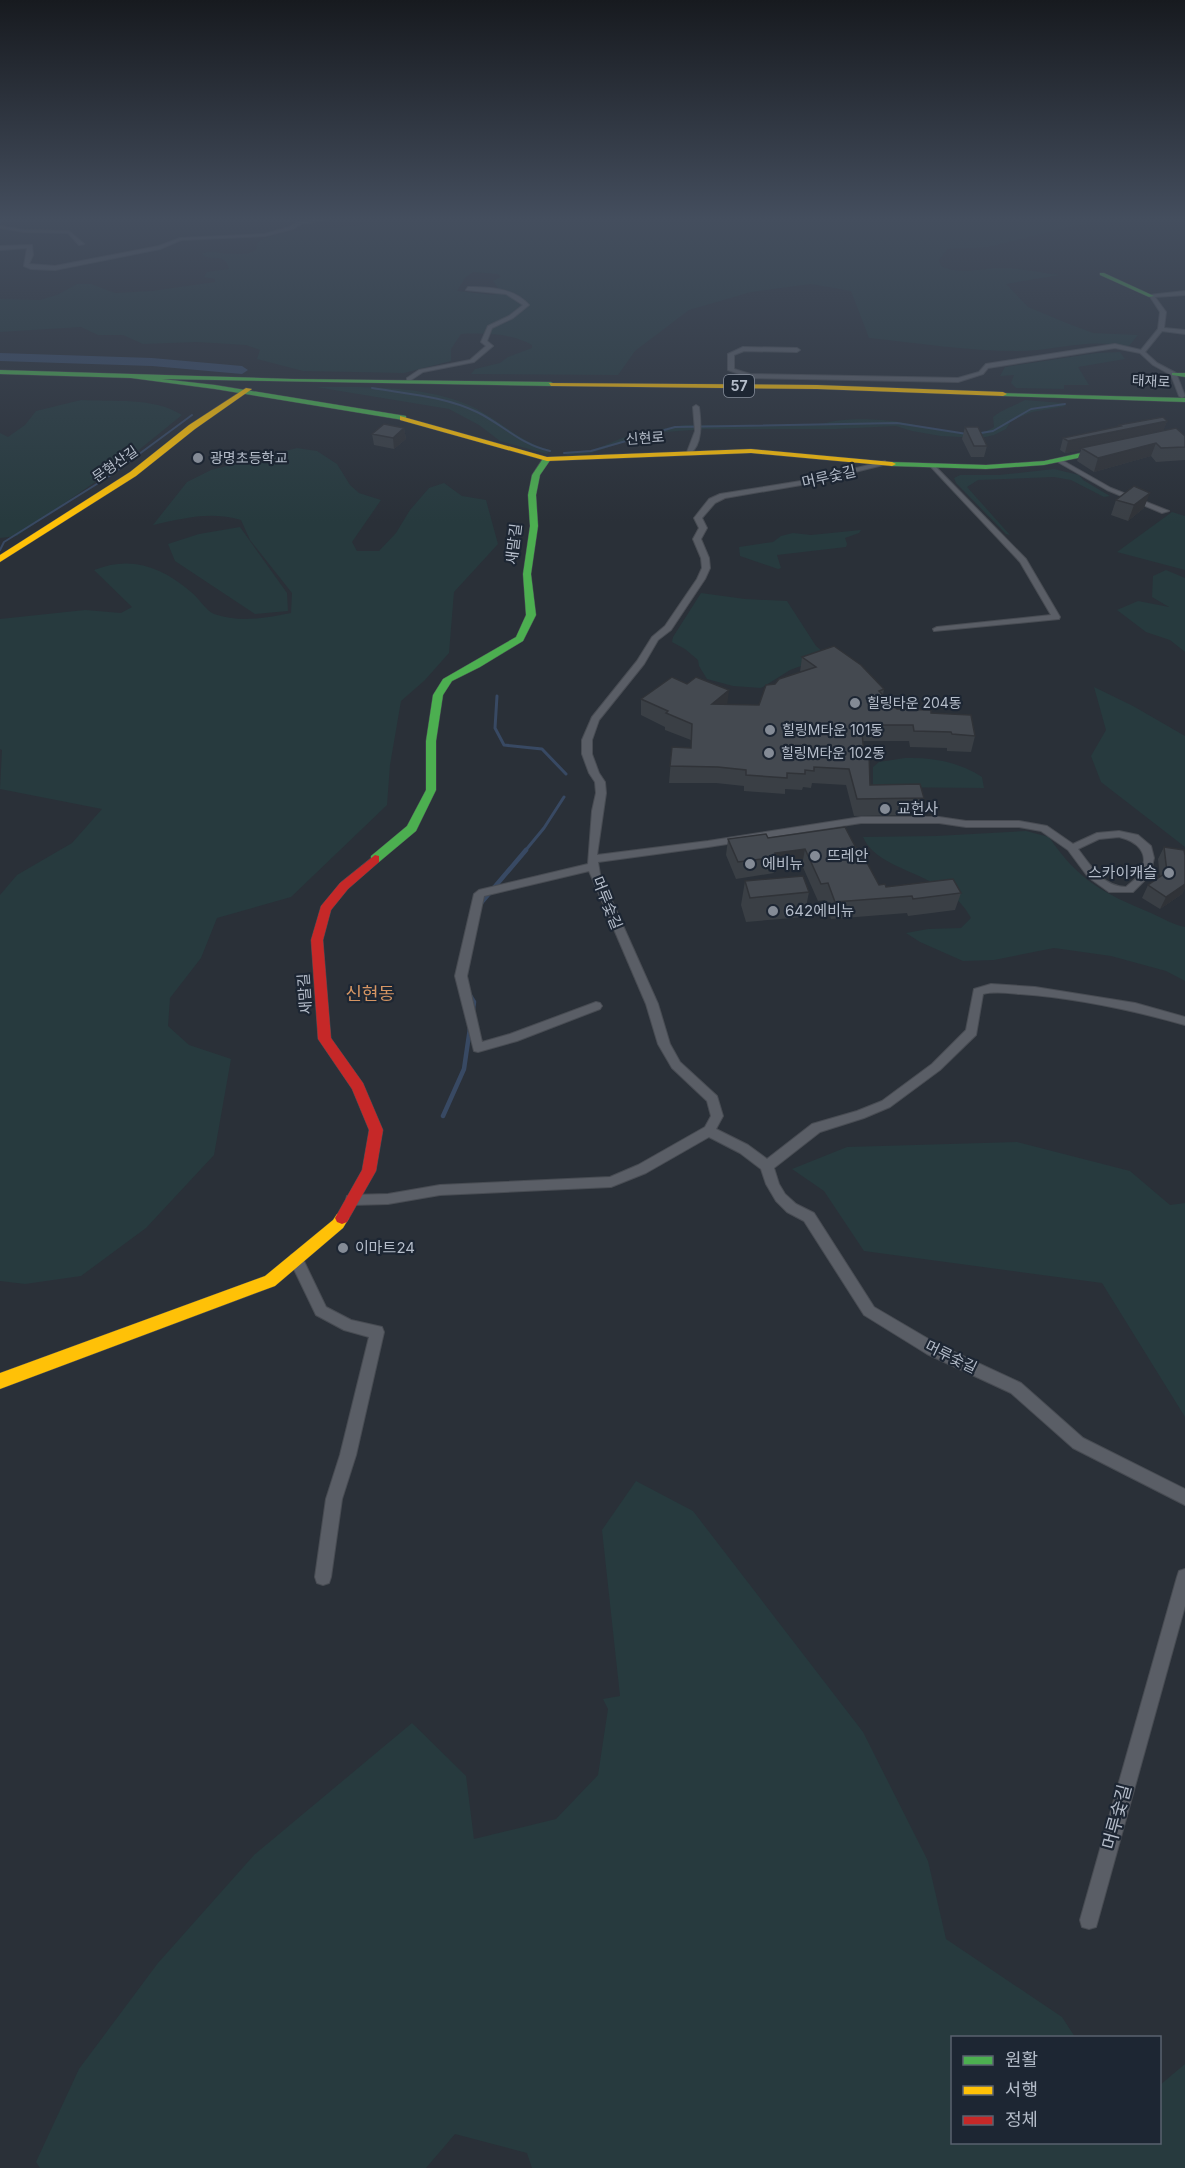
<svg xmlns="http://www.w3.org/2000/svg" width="1185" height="2168" font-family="Inter,'Noto Sans KR',sans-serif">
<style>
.green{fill:#273a3e;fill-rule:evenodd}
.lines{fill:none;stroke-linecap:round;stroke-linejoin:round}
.stream-far2{stroke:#384963;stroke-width:2}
.stream-far1{stroke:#384963;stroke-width:3}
.stream{stroke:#384963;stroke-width:4.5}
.river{fill:#384963;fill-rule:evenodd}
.street-casing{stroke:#484c53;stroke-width:2}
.fast-casing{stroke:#484c53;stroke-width:1}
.slow-casing{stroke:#484c53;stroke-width:1}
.jam-casing{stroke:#484c53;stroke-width:1}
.street{fill:#5a5e66;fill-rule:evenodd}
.fast{fill:#4caf50;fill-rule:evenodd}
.slow{fill:#ffc107;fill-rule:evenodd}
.jam{fill:#c62828;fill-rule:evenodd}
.wall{fill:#3a3f45}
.shaded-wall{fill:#303338}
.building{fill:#444950;stroke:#303338;stroke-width:1.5}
.poi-dot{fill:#848b96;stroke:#1d2633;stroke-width:2}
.labels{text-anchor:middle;stroke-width:4.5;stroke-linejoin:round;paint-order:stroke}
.far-street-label{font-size:14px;fill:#b4bcc9;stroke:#1d2633}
.shield{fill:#1d2633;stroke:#878f9c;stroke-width:1.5}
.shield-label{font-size:14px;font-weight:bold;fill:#b4bcc9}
.far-poi-label{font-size:14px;fill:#b4bcc9;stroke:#1d2633;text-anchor:start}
.street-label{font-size:15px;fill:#b4bcc9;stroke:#1d2633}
.poi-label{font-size:15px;fill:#b4bcc9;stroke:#1d2633;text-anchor:start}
.quarter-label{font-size:18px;fill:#d59563;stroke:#1d2633}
.near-street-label{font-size:18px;fill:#b4bcc9;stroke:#1d2633}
</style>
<rect width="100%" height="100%" fill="#2a3038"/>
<path class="green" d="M376,219H1103L988,247L948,249L939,260L941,266C959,276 984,267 1003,268C1022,268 1041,273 1060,275L1006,284L1028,307L1069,324L1093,333L1138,335L1128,347C1090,337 1055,351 1017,351C968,351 918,343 869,338L851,291L811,284L751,292L689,310L635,351L618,375L471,374L475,369L500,363L508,357L532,348V345C511,333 484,333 461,334L451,349V361L404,373L303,371L257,359L260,350L246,345L197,342L143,344L123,335H98L81,327L0,332V299L40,300L57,295L77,284H91L115,293L152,291L215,282V279L204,277L207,272L229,269C226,255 216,259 205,257L202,253C220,250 240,259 256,250L258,242C286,227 330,230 361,225L364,221ZM473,272L498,274L501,277L493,281L498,288L494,295L457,291L465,278Z
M1120,352L1125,359L1078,367L1089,385H1064V389L1016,388L1011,383L1014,375L1000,376L1005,367L1097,353Z
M316,387C363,387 421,385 466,404C496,416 518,442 550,450L547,454L500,441L479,425L449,409Z
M81,400C113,402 154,397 182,415L124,462L17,536L0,538V433L8,437L25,425L36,411Z
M1025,400L1062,403L1066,406L1032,412L1011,421L1006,429L994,435L981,438L941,436L912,431L896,426L836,429H706L651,433L588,454L567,455L564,452L593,450L632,434L684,425H820C839,417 879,419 899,422C922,425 974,442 994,427L993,417C1003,409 1014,406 1025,400Z
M297,448L317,451L337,464L350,485L359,493L381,500L352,542L357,551H379L396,533L410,510L429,488L444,483L462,496L486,500L498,544L454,592L449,653L425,680L401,701L390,765L387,805L291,897L217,918L201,958L170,998L168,1026L189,1045L231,1059L214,1155L146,1228L81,1276L25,1284L0,1281V895L17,875L72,843L102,809L0,789L2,750L0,749V619L85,610L121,613L132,607L94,570C131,555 162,567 191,592C199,598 205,610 214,614C240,623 265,618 291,613L292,593L250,540L241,520C210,511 185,518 153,525L187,482L211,470Z
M1054,469L1079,475L1083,480L1110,496L1104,497L1071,480L1054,477L978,480L967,487L1010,535L1006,534L956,483L954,478L960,475H999Z
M1172,512L1185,516V570L1117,552Z
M240,527L287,593L288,611L255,614L175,561L168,544L199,534Z
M861,530L859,533L845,538L847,544L846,547L777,555L781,568L778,569L740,556L739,547L773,542L781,536L793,533L811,535Z
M1166,570L1185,578V652L1170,640L1146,632L1117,610L1138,601L1169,607L1152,597L1153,576Z
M701,593L745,599L787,601L816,646L828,656L790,670L761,688L733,686L707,679L699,666L698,660L685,649L672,642L673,637Z
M1094,687L1133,706L1185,736V847L1101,782L1091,756L1106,730Z
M905,758C933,757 959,762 982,777L984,788L873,787V767L879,762Z
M1026,831L1049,837C1079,881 1103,893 1151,913C1162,918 1174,925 1185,927V981L1166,971L1111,956L1054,948L994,960L963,961L920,942L906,933L928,929L961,928L971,918C947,871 879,874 863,837L936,836Z
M1017,1142L1130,1171L1170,1205L1185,1203V1417L1102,1283L864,1251L824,1191L792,1169L847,1147Z
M636,1481L693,1511L863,1732L928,1861L946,1939L1062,2017L1075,2037L952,2038V2142H1160V2085L1185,2064V2168H532L527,2153L455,2134L426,2168H40L36,2162L79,2069L158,1963L254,1855L412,1723L466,1776L474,1839L556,1819L598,1775L608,1709L603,1699L620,1696L602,1530Z"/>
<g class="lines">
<path class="stream-far2" d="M372,388C407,394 444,396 477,412C502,424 521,445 550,451
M975,434L993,431L1031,409L1065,404
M564,453L591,451L675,427L897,423L967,434
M0,550L4,542L108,477L192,415"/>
<path class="stream-far1" d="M497,696L495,728L504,745L542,749L566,774
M525,851L544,828L564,797"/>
<path class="stream" d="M481,903L526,850
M469,994L474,1002L473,1010
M443,1116L464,1069L470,1028"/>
<path class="river" d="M0,219H7L0,223Z
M0,353L152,358L242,366L248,370L242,374L152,366L0,361Z"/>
<defs>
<path id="street" d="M319,219H331L301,224L293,229L265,236L181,240L160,249L55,270L31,269L24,266L27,248L0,250V246L32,245L33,255L29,264L55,266L159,246L180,238L265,234L289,227L298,222Z
M0,226L24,230L69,231L84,244L79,245L68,233L24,232L0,228Z
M468,287C490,287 514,288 529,305L513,318L492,328L487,341L493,346L474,362L423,372L411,380H407V378L419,370L470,360L486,346L481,342L488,326L509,316L523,305L506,294L466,290Z
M1185,291V295L1155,297L1166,312L1164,328L1185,330V334L1162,331L1145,352L1157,363L1176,373L1185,396L1182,398L1179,396L1171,375L1153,365L1140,353L1115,348L988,368L983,374L958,382L750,378L728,370V354L743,347L797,348L800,350L797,352L744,351L734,355V369L750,374L958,378L979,372L986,364L1115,344L1141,350L1158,329L1160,312L1149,295Z
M696,405L699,407C701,422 703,444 690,454L687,452L695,431L693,407Z
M1056,459H1060L1111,488L1169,511L1162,513L1107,490L1056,461Z
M885,461L888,463L887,464L807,484L725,498L715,503L702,518L707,528L701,539L709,558L710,568L705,579L671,630L658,640L644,664L599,720L592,740V754L599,773L605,782L606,793L597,855L708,841L861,817H939L966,821H1019L1047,826L1073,844L1097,833L1119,831L1138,835L1151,846L1154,858L1150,875L1133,892H1109L1088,877L1068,850L1041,831L1019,827H966L939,823H861L708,847L598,862L600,874L658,1004L670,1044L680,1062L717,1096L723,1116L716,1129L748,1145L767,1159L812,1124L857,1111L882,1101L932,1064L966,1030L974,989L991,984L1035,987L1135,1003L1185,1017V1025C1132,1010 1076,998 1020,994C1008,993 995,991 983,994L976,1035L940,1070L890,1107L864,1118L820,1132L774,1168L779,1184L785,1194L796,1204L814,1213L874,1307L937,1344L1021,1383L1083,1438L1185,1489V1505L1073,1448L1011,1393L927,1354L864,1315L804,1221L787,1212L776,1201L766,1184L761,1169L740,1153L709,1137L646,1173L611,1187L440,1195L388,1204L352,1205L347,1204L346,1200L347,1196L352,1195L388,1194L440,1185L610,1177L638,1165L705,1127L711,1116L707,1101L672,1068L658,1044L646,1004L589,871L484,896L467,976L482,1042L510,1034L596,1002L600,1003L602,1006L600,1009L517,1041L478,1052L474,1051L455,976L474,894L479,890L588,864L592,811L596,793L595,782L589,773L582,754V740L592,717L637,661L652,637L665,626L697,579L702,568L701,558L693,539L699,528L694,518L709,499L720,494L807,480ZM1119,837C1137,841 1150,853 1141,872C1138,878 1131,882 1126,887C1103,887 1091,866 1078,849L1099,839Z
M934,465L1026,559L1060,617L1059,619L934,631L933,629L937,627L1051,615L1020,562L932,468L931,467Z
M296,1253L301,1255L326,1307L351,1320L382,1327L384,1332L356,1455L342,1499L331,1577L329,1583L323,1585L317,1583L315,1577L326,1499L340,1455L369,1337L344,1330L316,1315L289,1259L291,1255Z
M1185,1569V1606L1098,1920L1096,1927L1089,1929L1082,1927L1080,1920L1177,1577L1179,1571Z"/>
<path id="fast" d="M1100,273H1104L1154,296L1149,297L1100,275Z
M0,370L293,379L551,382L554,384L551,386L162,379L215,385L406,416V420H403L215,389L131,378L0,374Z
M1172,373H1185V377L1172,375Z
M1001,393L1185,398V402L1003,396L1001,395Z
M1099,449L1103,451L1102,453L1044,465L986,469L892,466L888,464L892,462L986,465L1044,461Z
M544,457L551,459L540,475L536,495L538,526L531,574L536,615L523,641L480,667L452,681L443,695L436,741V790L416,831L379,862H371V856L407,826L426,790V741L433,695L443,679L516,637L526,615L523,574L530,526L528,495L532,475Z"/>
<path id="slow" d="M549,383L817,385L1003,392L1007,394L1003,396L817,389L551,386Z
M246,388L252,389L195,429L136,476L0,562V555L130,472L189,425Z
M400,416L547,457L751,449L892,462L896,464L892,466L751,453L547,461L400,420Z
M342,1212L347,1214L349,1218L343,1228L275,1286L0,1389V1373L265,1276L333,1220L337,1214Z"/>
<path id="jam" d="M375,855L379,856V862L348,889L331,910L323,940L331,1038L363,1083L383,1130L376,1171L347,1222L342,1224L337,1222L335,1218L362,1170L369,1130L352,1089L318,1039L311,940L321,906L340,883Z"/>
</defs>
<use href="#street" class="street-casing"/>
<use href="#fast" class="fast-casing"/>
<use href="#slow" class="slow-casing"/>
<use href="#jam" class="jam-casing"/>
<use href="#street" class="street"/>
<use href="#fast" class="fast"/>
<use href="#slow" class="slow"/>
<use href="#jam" class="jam"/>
</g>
<path class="wall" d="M1167,421L1163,431L1185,436V460L1156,462L1151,456L1094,472L1077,461L1081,450L1065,453L1060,450L1063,438L1118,427L1119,425Z
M965,427L987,446L984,457H971L962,439Z
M404,428L406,439L394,449L374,445L372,434Z
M1116,500L1144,508L1128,521L1111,515Z
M802,657L884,689L883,695L897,709L931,713L975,736L971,752L947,751V748L910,747L909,741H863L870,785L924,798L920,815L854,816L846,785L812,783L811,788L803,787L802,790L785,789V794L744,791V786L716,783H669L672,747L691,748V740L665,730V727L641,715V699L728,705H759L775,684L800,672Z
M768,838L856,848L879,885L886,887L961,893L955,910L908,916L907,913L831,919L825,900L818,901L802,865L775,869L774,873L736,879L726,855L728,839Z
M1164,847L1185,884V888L1182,894L1160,909L1142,898L1148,885L1160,877L1158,859Z
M745,881L809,892L804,917L746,922L741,905Z"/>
<path class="shaded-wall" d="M1167,421L1163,432L1081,448V450L1065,453L1068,441Z
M404,428L406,439L394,449L393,438Z
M1156,443L1151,456L1094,472L1098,458Z
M1150,493L1144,508L1128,521L1134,505Z
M729,690L727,706L712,704Z
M805,849L802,865L775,869L777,857L775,853Z
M1185,884V888L1182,894L1160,909L1166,897Z"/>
<path class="building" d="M1163,417L1167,421L1068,441L1063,438L1121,426L1119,425Z
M384,424L404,428L393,438L372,434Z
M965,427H978L987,446H974Z
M1176,428L1185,436V447L1161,448L1156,443L1098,458L1081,448Z
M1134,486L1150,493L1134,505L1116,500Z
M834,646L861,665L884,689L879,691L897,709L931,710V713L971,715L975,736L952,734L951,732L914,731L913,725H861L864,752H869L870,785L920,784L924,798L857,799L849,769L814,767V771L805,770V774L787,773V778L746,775V770L718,767L670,766L672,747L691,748L692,724L666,713L668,711L641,699L672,677L687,684L696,677L729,690L712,704L759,705L766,685L775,684L779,679L816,667L802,657Z
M845,827L856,848H859L879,885L885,884L886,887L953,879L961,893L913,899L912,896L835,902L828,883L821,884L805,849L775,853L777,857L738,862L728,839L766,834L768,838Z
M1164,847L1184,850L1185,855V884L1166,897L1148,885L1167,872Z
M803,876L809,892L750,898L745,881Z"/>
<linearGradient id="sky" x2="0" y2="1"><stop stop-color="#171a1f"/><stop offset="0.42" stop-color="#444e5e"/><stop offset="1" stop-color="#444e5e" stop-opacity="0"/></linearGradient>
<rect width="1185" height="522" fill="url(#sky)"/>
<g class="poi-dot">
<circle cx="198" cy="458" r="6"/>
<circle cx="855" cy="703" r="6"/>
<circle cx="770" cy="730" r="6"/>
<circle cx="769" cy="753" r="6"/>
<circle cx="885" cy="809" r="6"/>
<circle cx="815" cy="856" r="6"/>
<circle cx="750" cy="864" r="6"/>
<circle cx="1169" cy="873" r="6"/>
<circle cx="773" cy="911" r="6"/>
<circle cx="343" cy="1248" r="6"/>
</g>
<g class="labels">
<g class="far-street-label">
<text transform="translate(1151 381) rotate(3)" y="5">태재로</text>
<text transform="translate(645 438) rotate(-4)" y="5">신현로</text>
<text transform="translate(115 464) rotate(-35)" y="5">문형산길</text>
</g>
<rect class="shield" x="724" y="375" width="30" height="22" rx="4.5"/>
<g class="shield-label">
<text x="739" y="391">57</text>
</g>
<g class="far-poi-label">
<text x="210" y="463">광명초등학교</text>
<text x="867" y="708">힐링타운 204동</text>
<text x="782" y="735">힐링M타운 101동</text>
<text x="781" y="758">힐링M타운 102동</text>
</g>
<g class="street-label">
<text transform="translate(829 477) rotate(-13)" y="5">머루숯길</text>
<text transform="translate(514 544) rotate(-83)" y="5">새말길</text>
<text transform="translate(607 903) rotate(68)" y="5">머루숯길</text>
<text transform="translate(305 994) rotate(-94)" y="5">새말길</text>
<text transform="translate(951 1357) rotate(26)" y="5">머루숯길</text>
</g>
<g class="poi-label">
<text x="897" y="814">교헌사</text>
<text x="827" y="861">뜨레안</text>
<text x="762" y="869">에비뉴</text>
<text x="1157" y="878" text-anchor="end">스카이캐슬</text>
<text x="785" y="916">642에비뉴</text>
<text x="355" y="1253">이마트24</text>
</g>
<g class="quarter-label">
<text x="370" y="1000">신현동</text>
</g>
<g class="near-street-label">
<text transform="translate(1117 1817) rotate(-75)" y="6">머루숯길</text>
</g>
</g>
<rect x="951" y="2036" width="210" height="108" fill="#1d2633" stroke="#59626f" stroke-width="1.5"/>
<rect x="963" y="2056" width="30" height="9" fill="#4caf50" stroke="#59626f" stroke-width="1.5"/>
<text x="1005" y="2066" font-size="18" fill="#b4bcc9">원활</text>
<rect x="963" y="2086" width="30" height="9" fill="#ffc107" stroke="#59626f" stroke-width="1.5"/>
<text x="1005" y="2096" font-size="18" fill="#b4bcc9">서행</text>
<rect x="963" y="2116" width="30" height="9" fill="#c62828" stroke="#59626f" stroke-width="1.5"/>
<text x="1005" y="2126" font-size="18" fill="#b4bcc9">정체</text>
</svg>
